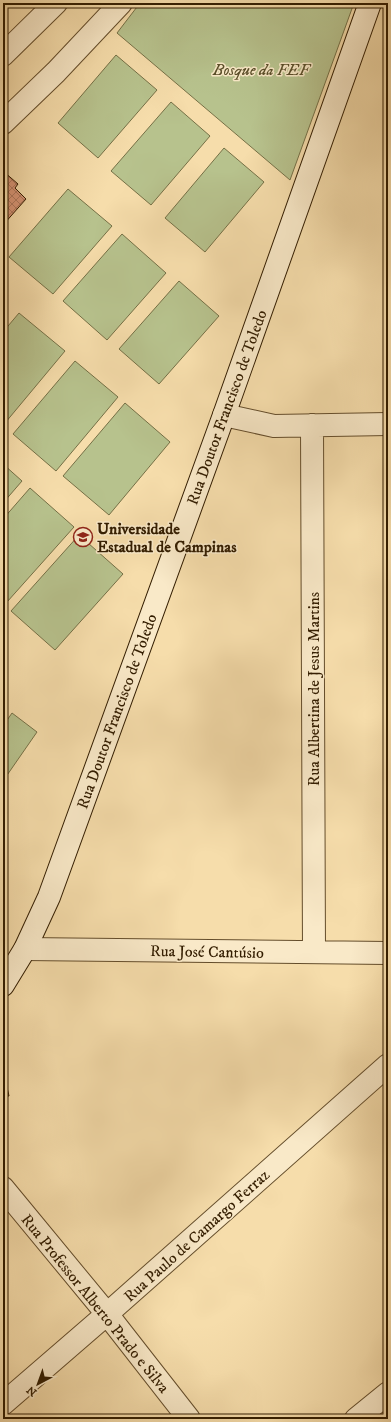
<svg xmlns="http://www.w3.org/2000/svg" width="391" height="1422" font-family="'IM FELL DW Pica',serif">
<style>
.park{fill:#b7c28d;stroke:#757046}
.building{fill:url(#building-cross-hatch);stroke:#331d00}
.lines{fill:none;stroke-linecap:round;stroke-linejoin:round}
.minor-casing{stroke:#644d2b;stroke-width:24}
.tertiary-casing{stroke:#644d2b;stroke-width:24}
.secondary-casing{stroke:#331d00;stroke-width:24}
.minor{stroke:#f9e9c8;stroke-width:22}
.tertiary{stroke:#f9e9c8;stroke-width:22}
.secondary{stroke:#f9e9c8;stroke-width:22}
.labels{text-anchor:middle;stroke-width:3;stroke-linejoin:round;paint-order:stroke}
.park-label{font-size:16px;font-style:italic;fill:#5b4f2a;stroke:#f9e9c8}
.street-label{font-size:16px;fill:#331d00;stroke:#f9e9c8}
.poi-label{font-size:16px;font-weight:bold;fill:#331d00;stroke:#f9e9c8;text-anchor:start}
</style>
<defs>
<pattern id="building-cross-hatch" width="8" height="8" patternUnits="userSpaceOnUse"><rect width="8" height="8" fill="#d79576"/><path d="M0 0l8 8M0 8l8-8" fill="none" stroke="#af795e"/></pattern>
</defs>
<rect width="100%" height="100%" fill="#f6ddab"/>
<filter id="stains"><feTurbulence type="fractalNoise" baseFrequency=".005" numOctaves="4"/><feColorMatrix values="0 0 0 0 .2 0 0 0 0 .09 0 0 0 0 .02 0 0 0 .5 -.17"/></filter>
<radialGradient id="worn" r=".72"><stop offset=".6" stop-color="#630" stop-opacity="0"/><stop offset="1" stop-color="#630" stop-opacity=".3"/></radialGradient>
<path class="park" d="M140,3H354L290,180L117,33Z
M116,55L157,90L98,158L58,123Z
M171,102L210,136L151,205L111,171Z
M224,148L264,182L205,252L165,218Z
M68,189L112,226L53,294L9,257Z
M122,234L166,273L107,340L63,301Z
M179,281L219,316L159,384L119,349Z
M19,313L65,351L5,423L3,422V332Z
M75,361L118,397L56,471L13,434Z
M125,403L170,442L109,515L63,476Z
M3,464L22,481L3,503Z
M30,488L74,527L7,602L3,599V519Z
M79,535L123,574L55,650L11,611Z
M12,713L37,732L3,781V726Z"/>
<path class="building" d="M3,171L18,184L15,188L26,199L3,225Z
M3,1074H4L9,1096H3Z"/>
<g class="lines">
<defs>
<path id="minor" d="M224,415L274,426L388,424
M312,425L314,952
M25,949L388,953
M3,1188L107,1314L189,1419
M3,1404L107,1314L388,1065
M356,1419L388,1393"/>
<path id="tertiary" d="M3,55L56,3
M3,123L56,72L121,3"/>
<path id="secondary" d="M3,985L25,949L49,897L224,415L370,3"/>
</defs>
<use href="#minor" class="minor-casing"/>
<use href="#tertiary" class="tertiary-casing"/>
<use href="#secondary" class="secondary-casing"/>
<use href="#minor" class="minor"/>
<use href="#tertiary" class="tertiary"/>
<use href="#secondary" class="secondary"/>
</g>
<defs>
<symbol id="university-ring" viewBox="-11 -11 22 22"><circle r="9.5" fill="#f9e9c8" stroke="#8f2418" stroke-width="1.5"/><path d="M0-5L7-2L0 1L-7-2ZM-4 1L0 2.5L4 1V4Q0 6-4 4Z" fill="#8f2418"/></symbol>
</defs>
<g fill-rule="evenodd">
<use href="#university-ring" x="72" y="526" width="22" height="22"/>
</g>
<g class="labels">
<g class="park-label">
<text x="261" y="75">Bosque da FEF</text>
</g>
<g class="street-label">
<text transform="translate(226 407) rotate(-70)" y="6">Rua Doutor Francisco de Toledo</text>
<text transform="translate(313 689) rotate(-90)" y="6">Rua Albertina de Jesus Martins</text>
<text transform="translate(116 711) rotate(-70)" y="6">Rua Doutor Francisco de Toledo</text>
<text transform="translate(207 951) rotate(1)" y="6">Rua José Cantúsio</text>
<text transform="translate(196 1235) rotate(-42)" y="6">Rua Paulo de Camargo Ferraz</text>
<text transform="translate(96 1303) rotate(51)" y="6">Rua Professor Alberto Prado e Silva</text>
</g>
<g class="poi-label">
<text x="97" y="534">Universidade<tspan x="97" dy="18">Estadual de Campinas</tspan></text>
</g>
</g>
<rect width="391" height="1422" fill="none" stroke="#f6ddab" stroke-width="16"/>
<rect x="4" y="4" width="383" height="1414" fill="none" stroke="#331d00" stroke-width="2"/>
<rect x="8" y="8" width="375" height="1406" fill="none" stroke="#331d00"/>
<g transform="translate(38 1384) rotate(221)" stroke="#f9e9c8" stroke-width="3" paint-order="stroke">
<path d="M0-3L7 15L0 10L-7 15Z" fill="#331d00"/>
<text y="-6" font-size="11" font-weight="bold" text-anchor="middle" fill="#331d00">N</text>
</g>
<rect width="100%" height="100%" filter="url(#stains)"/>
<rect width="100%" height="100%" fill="url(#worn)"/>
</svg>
